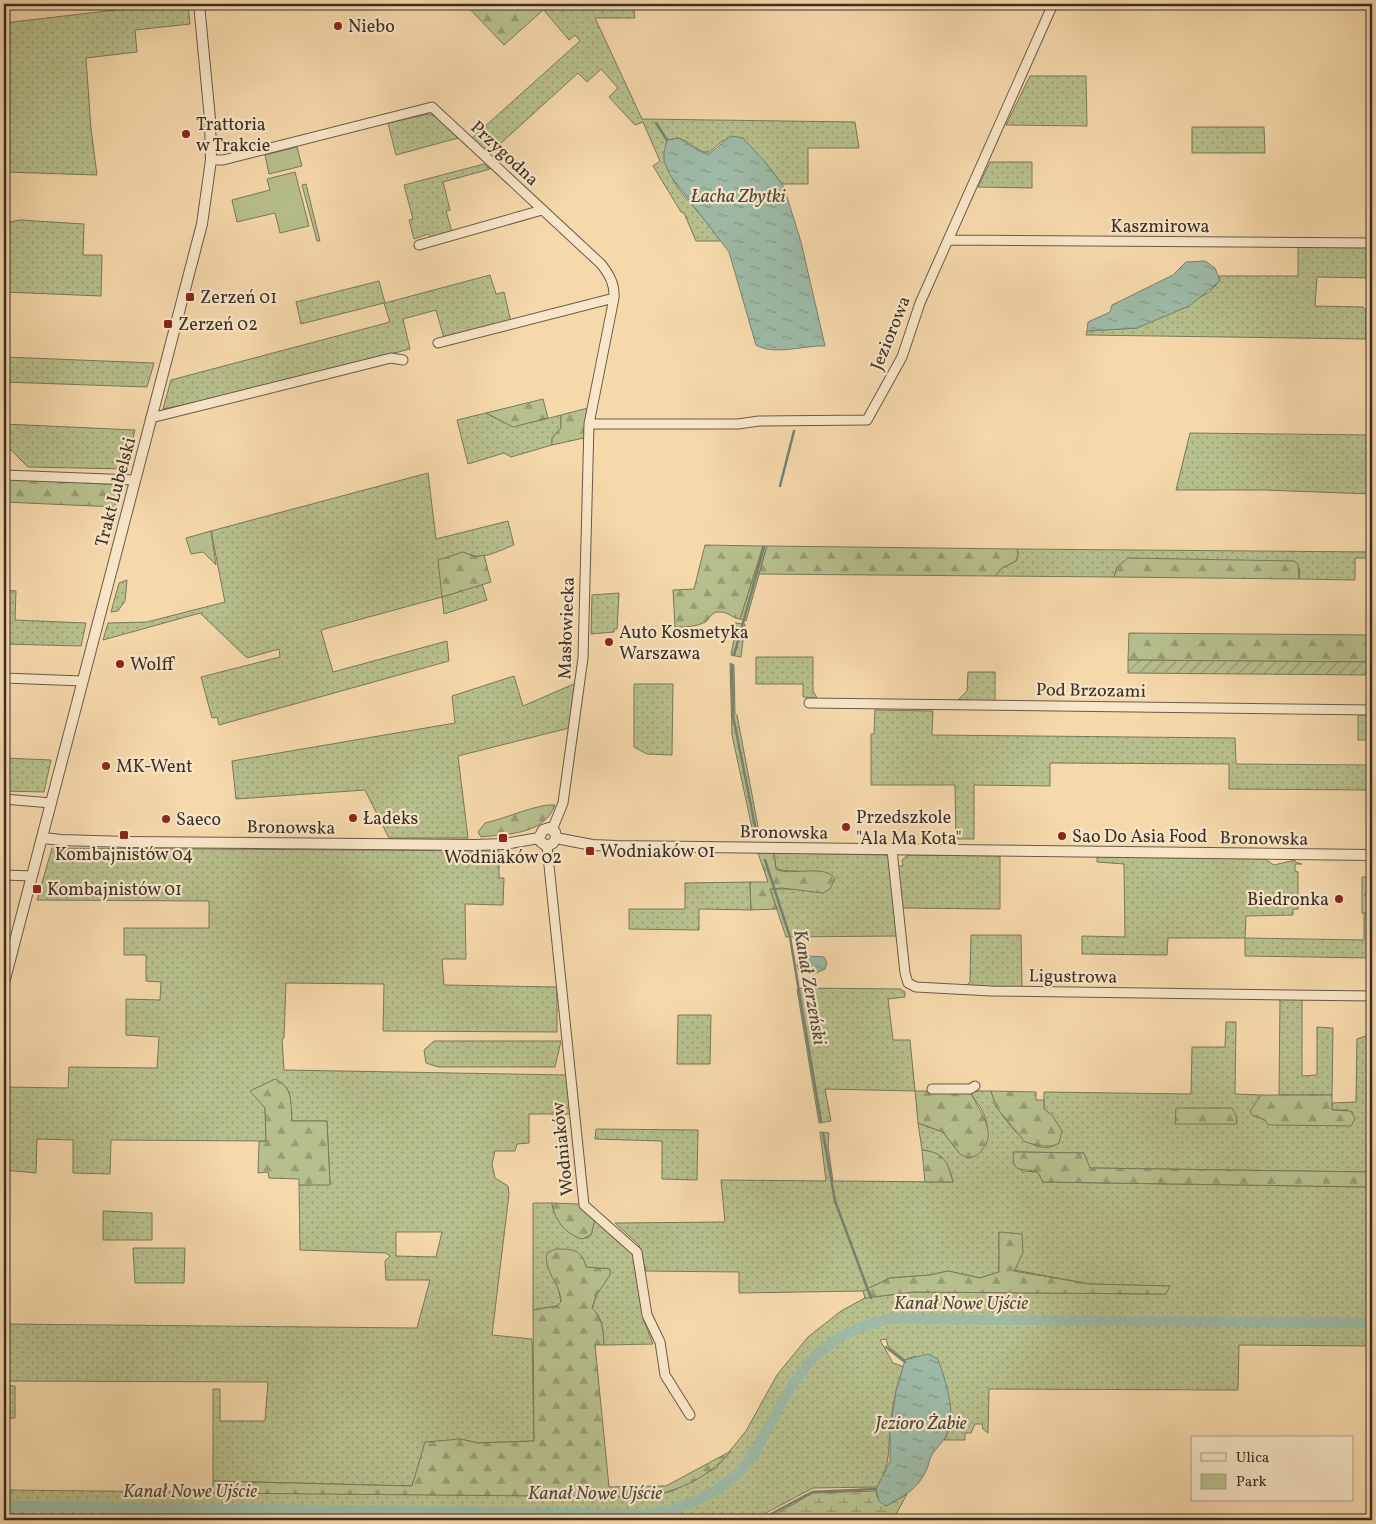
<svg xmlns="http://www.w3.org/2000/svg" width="1376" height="1524" font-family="Vollkorn,serif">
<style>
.grass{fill:url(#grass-dots);stroke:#7a785a;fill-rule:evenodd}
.forest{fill:url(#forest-firs);stroke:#7a785a}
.wetland{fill:url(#wetland-marsh);stroke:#7a785a}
.park{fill:#b7c08d;stroke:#7a785a}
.garden{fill:url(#garden-furrows);stroke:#7a785a}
.water{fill:url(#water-ripples);stroke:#768274}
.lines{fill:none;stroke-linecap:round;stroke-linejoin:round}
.stream{stroke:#768274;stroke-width:2.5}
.canal{stroke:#9dbaa6;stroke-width:10}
.minor-casing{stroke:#6a5a49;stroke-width:11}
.tertiary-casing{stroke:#6a5a49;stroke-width:12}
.minor{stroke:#f9e6c8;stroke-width:9}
.tertiary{stroke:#f9e6c8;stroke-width:10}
.poi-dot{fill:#8f2418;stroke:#f9e6c8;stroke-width:2}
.labels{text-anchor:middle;stroke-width:4.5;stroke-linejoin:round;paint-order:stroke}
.poi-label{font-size:18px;fill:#3c2f28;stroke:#f9e6c8;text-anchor:start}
.street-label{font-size:18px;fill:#3c2f28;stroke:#f9e6c8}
.water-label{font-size:19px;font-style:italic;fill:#4f4b41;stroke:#f9e6c8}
</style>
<defs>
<pattern id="grass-dots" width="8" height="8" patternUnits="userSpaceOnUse" patternTransform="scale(1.25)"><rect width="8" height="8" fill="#b7c08d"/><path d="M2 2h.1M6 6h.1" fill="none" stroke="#969c73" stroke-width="1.8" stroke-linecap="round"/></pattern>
<pattern id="forest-firs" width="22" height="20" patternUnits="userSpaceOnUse" patternTransform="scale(1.25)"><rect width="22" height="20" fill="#b7c08d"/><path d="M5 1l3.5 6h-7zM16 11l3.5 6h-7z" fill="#969c73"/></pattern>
<pattern id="wetland-marsh" width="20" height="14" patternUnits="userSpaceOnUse" patternTransform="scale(1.25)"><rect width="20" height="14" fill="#b7c08d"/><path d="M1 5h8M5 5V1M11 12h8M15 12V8" fill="none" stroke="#969c73"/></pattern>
<pattern id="garden-furrows" width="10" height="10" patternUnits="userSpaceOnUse" patternTransform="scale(1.25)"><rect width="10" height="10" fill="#b7c08d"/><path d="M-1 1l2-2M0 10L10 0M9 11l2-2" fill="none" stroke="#969c73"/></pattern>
<pattern id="water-ripples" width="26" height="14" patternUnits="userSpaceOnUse" patternTransform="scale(1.25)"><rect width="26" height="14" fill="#9dbaa6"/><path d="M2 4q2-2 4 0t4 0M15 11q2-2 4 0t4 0" fill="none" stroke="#819887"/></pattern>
</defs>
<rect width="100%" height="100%" fill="#f6d9ab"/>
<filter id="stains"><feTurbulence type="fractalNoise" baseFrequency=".004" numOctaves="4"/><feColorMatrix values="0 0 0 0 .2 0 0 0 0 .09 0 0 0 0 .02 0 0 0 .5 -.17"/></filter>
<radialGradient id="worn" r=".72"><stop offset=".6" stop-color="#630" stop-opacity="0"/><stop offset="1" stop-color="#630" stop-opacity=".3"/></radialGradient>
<path class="grass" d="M167,4H188L190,24L135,30L137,52L86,58L91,129L97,175L4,172V23Z
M550,4H633L635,18H595L642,119L855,122L859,148H808V184H782L765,162L723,140C699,164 703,146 678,138L667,140C656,180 702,211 722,241H696L684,213L681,212L653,166L660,161L643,122L635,125L609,97L618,88L601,69L587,82L578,73L500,144L487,152L472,138L580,41L575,35L569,40L543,9Z
M838,4H1047L1046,6H1041Z
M1030,76H1086L1087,126L1006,125Z
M429,114L436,117L458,138L396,155L388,123Z
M1192,127H1264L1265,153H1192Z
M990,162H1032V188L978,187Z
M484,164L490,169L443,182L450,210L446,211L452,232L431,237L428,234L414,239L409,220L413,219L404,185Z
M20,220L84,224L83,255H102L101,296L4,292V223Z
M1298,247H1372V278L1317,277L1315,306L1363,307L1366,311V339L1086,335L1087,331L1137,328L1208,293L1220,281L1219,276H1298Z
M490,275L496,294L504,292L511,322L444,338L436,310L403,319L410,349L237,394L163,409L171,380L390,322L384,303L301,324L296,302L379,281L385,303Z
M4,357L154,363L147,387L4,382Z
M486,413C513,430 533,422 561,415V428L552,438V445L511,457L504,453L468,464L457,420Z
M4,424L135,430L126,469L28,467L4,443Z
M1190,433L1372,435V494L1264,490H1176Z
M428,473L436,539L508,521L514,545C502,549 483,561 470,554L442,597L482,584L487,600L444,614L442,597L321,630L333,672L447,641L449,661L219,725L217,717L212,718L201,677L280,657L279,649L247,658L200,613L103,640L108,623L147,622L225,602L211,531Z
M763,546H767L746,621L740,619Z
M1017,549L1372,552V558H1355V580L1299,579L1300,569L1117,567L1114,577L995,576L1002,568L1016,561L1018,554Z
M127,580L125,601L118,611L111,612L119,583Z
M4,590L16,591L15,620L86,623L81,646L4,644Z
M619,593L617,629H614V632L591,634L592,595Z
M735,623L745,624L741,657L731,655L735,633L729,630Z
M756,657H813V691L817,698L803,697V684H756Z
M730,663L734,665L735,714L737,715L760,837H754L732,735Z
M968,672H995V701L958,700L967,691Z
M514,676L523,706L576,683L569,728L458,756L468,838H389L365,790L236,799L232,761L455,723L452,696Z
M634,684H673L672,755L647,754L634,747Z
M875,710L933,711L932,735L1235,738L1236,764L1372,765V790L1229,789V764L1050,763V786L974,785V839H958L956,838L955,785H871V734H874Z
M1358,715H1372V740H1358Z
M4,758L51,760L44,792L4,791Z
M52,848L499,851V878H504L503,905L465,904L466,959H442L444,985L557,987V1032L383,1031L384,984L286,983L284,1038L282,1039L284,1070L566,1075L571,1114H529V1143L517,1144L515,1151H495L492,1164L495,1178L508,1186L509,1194L492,1335L532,1339L534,1441L478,1443L460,1439L412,1486L213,1481V1389H220V1421H265L268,1382L4,1381V1324L417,1328L430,1280H386L385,1261L390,1256L386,1253L300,1250L299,1185L330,1184L327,1121H292L289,1091L265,1108L266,1141L111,1140L110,1174L73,1173V1140L37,1139L36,1173L4,1170V1087L68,1088L69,1067L157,1068L159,1037L126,1035V999L160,1000L161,982L146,981V955H124V928H209V901L37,900ZM396,1232H442L436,1257L396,1256Z
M774,853L888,855L897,936L786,937L770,889H792L829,874C820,872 779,871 776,869Z
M908,855L1000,856V909L902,908L896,866H903L902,860Z
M1097,857L1265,859L1274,865L1295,860V862L1302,864H1295V871L1298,872V909H1293V915L1246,916L1245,938L1364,940V913H1372V958L1245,956V938H1168L1167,955L1082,954V936L1125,937L1124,864L1097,862Z
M750,882L751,910L699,909V930L629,929V909H685V883Z
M971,935H1021L1022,988L966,986L970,982Z
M802,988L900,989L905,992V997L888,999L893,1040H910L915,1091L825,1089L831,1121L819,1123L797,989Z
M1280,998L1302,999V1076L1317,1075V1027L1333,1028L1332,1095H1279Z
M678,1015H711L710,1064H677Z
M1226,1022H1236L1235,1094L1261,1095L1253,1115L1265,1120L1347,1110H1332V1103L1356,1102L1357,1039L1372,1034V1172L1089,1168L1084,1153L1015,1152L1013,1160L1022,1171L1038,1172L1043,1182L1372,1187V1346L1239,1345L1238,1390L989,1389L988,1433L983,1429L982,1424H975L971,1433H965V1440H944L948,1432L915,1356L905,1360L888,1346L886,1339L880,1340L893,1363L904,1367C896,1383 891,1414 890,1431C888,1454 890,1466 877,1487L813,1488L753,1520H4V1490L647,1497L672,1491L716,1468L746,1431L777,1375L808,1337L841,1311L865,1298L913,1292L1165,1294L1169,1286L1090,1284L1014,1270L999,1232V1272L980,1278L948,1271L930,1275L890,1278L863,1291L739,1293V1272L646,1271L639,1245L615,1223L725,1222L721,1180L826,1181L820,1132L829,1133L828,1146L833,1181L953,1182C948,1162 943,1153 922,1150L918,1123L943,1132L960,1154L977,1155C990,1141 990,1125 981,1108C977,1102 973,1098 970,1091H991C997,1114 1031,1162 1059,1143L1044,1108V1092L1191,1094L1192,1047H1225Z
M434,1041H561L555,1067H438L426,1063L424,1050Z
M596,1129L698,1130L697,1180L662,1179V1141L595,1139Z
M533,1203H552C554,1219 569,1240 587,1238L591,1235L595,1219L631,1251L635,1259L644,1321L653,1344L604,1345C603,1332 603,1317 592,1309L605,1268L595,1269L586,1267L558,1287L561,1302L557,1306L533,1310Z
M103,1211L152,1213V1240H103Z
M133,1248H185L184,1283H135Z
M4,1385L15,1386V1418H4Z"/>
<path class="forest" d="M465,4H550L504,45Z
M543,399L548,418L513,427L486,413Z
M588,408L584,438L552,445V438L561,428V415Z
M4,478L121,485L116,507L4,502Z
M705,545L763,546L740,619C733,619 728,611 718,612C710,612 710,621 703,623C695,627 684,627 675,627L673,590L694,589Z
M767,546L1017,549L1018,554L1016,561L1002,568L995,576L759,574Z
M463,552L476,557L484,555L491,582L442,597L438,560Z
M1128,558L1294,561L1298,564L1299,579L1114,577L1117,567Z
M1129,633L1372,635V662L1128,660Z
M547,805H555C544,835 507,834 481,837L478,832L485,823C506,818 525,809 547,805Z
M758,853H774L776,869C787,877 826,863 835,879L830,889L823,893L782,888L770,889L777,909L751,910L750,882H768Z
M1362,877H1372V913H1362Z
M275,1079C294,1088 290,1102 292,1121H327L330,1185H299V1179L269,1178L268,1172L258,1173L259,1142L266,1141L265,1108L250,1091Z
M915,1091H970C977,1109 999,1131 982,1150C978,1155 975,1157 968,1158L960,1154L943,1132L918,1123Z
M991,1091L1036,1092V1100H1044V1109L1052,1115L1062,1131L1059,1143L1053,1146H1041L1025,1142L996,1107Z
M1261,1095H1332V1110L1351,1111L1355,1119L1351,1126L1268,1125L1265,1120L1252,1115L1250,1111Z
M1176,1108H1232L1236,1115L1237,1124H1175Z
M922,1150C945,1153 947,1161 953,1182H925Z
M1014,1152L1084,1153L1090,1168L1372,1172V1187L1043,1182L1038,1172C1023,1167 1010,1175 1014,1152Z
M552,1203L579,1204L580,1207L595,1219L591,1235L582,1239C566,1234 554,1220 552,1203Z
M999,1232L1022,1234L1023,1253L1014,1271L1090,1284L1170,1286L1166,1294L913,1292L865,1298L863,1291L890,1278L930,1275L948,1271L980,1278L999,1272Z
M555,1249C572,1249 582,1249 586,1267L610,1269V1275L596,1296L592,1308C603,1318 603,1331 604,1345H595L609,1487L666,1486L731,1451C709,1477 681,1490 647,1497L212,1493L213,1481L412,1486L425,1442L460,1439L478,1443L534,1441L533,1310L557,1306L561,1302C561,1284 543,1271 547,1253Z"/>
<path class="wetland" d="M876,1491L877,1497L886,1506L907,1494L893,1520H765L813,1493Z"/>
<path class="park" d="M297,147L302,166L269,174L265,155Z
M295,172L309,226L280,233L275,213L237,222L232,200L270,190L267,179Z
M306,184L320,241H317L302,185Z
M211,531L216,565L203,552L191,554L186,538Z"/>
<path class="garden" d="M1128,660L1372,662V675L1128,673Z"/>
<path class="water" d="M731,136L743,138L765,162L784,187L801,242L825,346C804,345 775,356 756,345L729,252L670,175L664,161V152L667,140L678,138C687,141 702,157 711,152C719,148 723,140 731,136Z
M1205,261L1215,268L1220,281L1189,306L1137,328L1087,331L1088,322L1110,312L1112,305L1173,275L1186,262Z
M808,956L824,957L827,963L825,969L814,974L799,971L797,966L798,960Z
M928,1354L938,1359C945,1380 956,1409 948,1431C945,1441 938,1446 933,1453C929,1458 929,1466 926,1471C917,1490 903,1496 886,1506L879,1501L876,1489L890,1461V1430L896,1391L905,1360Z"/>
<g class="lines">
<path class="stream" d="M656,123L667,140
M780,486L794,431
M734,655L764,547
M732,665L733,716L757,836
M765,860L790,937L821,1122
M823,1133L835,1201L871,1298
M886,1347L905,1362
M760,1520L812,1492L876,1489"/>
<path class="canal" d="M4,1506L647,1514C685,1509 722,1493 747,1463C758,1449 765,1432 774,1417C801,1365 828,1332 888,1319L1372,1323"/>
<defs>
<path id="minor" d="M211,160H223L432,107L601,264C609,274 615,284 614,298L589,424L583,658L563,803L552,830
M948,240L1372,243
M419,245L542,210
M438,343L614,298
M151,418L391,358L403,360
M589,424H738L759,421L867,420L902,357L920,303L1053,4
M4,475L135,480
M4,678L82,681
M809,703L1372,710
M4,799L51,803
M547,846L584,1205L637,1252L647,1315L660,1342L665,1375L690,1415
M892,850L905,973L908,983L916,987L991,991L1372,996
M4,875L32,876
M932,1089H970L975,1086"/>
<path id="tertiary" d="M43,838L61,840L127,842L475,845L504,844L539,838
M539,838L543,830L549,828L555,832L556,838
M539,838L541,842L547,846L553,843L556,838
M556,838L592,845L616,846L1372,855
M4,983L202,224L211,160L210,119L199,4"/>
</defs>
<use href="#minor" class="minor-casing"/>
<use href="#tertiary" class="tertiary-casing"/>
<use href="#minor" class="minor"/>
<use href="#tertiary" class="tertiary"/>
</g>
<g class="poi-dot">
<circle cx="338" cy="26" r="5"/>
<circle cx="186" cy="134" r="5"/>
<rect x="185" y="292" width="10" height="10" rx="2.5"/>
<rect x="163" y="319" width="10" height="10" rx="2.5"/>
<circle cx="609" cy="642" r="5"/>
<circle cx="120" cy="664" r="5"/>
<circle cx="106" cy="766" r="5"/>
<circle cx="353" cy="818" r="5"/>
<circle cx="166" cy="819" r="5"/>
<circle cx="846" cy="827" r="5"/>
<rect x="119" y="830" width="10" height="10" rx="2.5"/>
<circle cx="1062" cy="836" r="5"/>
<rect x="498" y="833" width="10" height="10" rx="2.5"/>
<rect x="585" y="846" width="10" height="10" rx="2.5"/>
<rect x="32" y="884" width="10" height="10" rx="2.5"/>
<circle cx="1339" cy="899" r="5"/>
</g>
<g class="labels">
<g class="poi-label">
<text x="348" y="32">Niebo</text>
<text x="196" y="130">Trattoria<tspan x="196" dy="21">w Trakcie</tspan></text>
<text x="200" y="303">Zerzeń 01</text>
<text x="178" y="330">Zerzeń 02</text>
<text x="619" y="638">Auto Kosmetyka<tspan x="619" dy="21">Warszawa</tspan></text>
<text x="130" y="670">Wolff</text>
<text x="116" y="772">MK-Went</text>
<text x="856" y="823">Przedszkole<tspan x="856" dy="21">"Ala Ma Kota"</tspan></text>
<text x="363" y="824">Ładeks</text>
<text x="176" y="825">Saeco</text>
<text x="1072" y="842">Sao Do Asia Food</text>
<text x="600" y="857">Wodniaków 01</text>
<text x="124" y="860" text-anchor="middle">Kombajnistów 04</text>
<text x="503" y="863" text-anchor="middle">Wodniaków 02</text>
<text x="47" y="895">Kombajnistów 01</text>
<text x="1329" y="905" text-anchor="end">Biedronka</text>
</g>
<g class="street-label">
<text transform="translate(505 153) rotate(43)" y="6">Przygodna</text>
<text x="1160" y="232">Kaszmirowa</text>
<text transform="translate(890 333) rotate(-68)" y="6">Jeziorowa</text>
<text transform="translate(115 492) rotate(-75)" y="6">Trakt Lubelski</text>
<text transform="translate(566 628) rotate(-88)" y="6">Masłowiecka</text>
<text transform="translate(1091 690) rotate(1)" y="6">Pod Brzozami</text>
<text transform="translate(291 827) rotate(1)" y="6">Bronowska</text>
<text transform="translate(784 832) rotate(1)" y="6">Bronowska</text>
<text transform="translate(1264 838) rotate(1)" y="6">Bronowska</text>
<text transform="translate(1073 976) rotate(1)" y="6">Ligustrowa</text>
<text transform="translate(562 1149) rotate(-96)" y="6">Wodniaków</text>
</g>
<g class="water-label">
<text x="738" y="202">Łacha Zbytki</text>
<text transform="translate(811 987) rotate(80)" y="7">Kanał Zerzeński</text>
<text x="961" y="1309">Kanał Nowe Ujście</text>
<text x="921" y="1429">Jezioro Żabie</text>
<text x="190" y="1497">Kanał Nowe Ujście</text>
<text x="595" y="1499">Kanał Nowe Ujście</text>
</g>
</g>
<rect width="1376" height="1524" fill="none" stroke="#f6d9ab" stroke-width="20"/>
<rect x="5" y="5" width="1366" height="1514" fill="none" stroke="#3c2f28" stroke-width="2.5"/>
<rect x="10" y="10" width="1356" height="1504" fill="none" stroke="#3c2f28"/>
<rect x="1191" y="1436" width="162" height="65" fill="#f9e6c8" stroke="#ad9d88"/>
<rect x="1201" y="1453" width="25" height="8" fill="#f9e6c8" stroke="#ad9d88"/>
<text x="1236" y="1462" font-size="15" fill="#3c2f28">Ulica</text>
<rect x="1201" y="1474" width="25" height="15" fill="#b7c08d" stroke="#ad9d88"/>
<text x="1236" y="1486" font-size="15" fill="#3c2f28">Park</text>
<rect width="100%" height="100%" filter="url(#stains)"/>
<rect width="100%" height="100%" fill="url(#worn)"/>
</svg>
